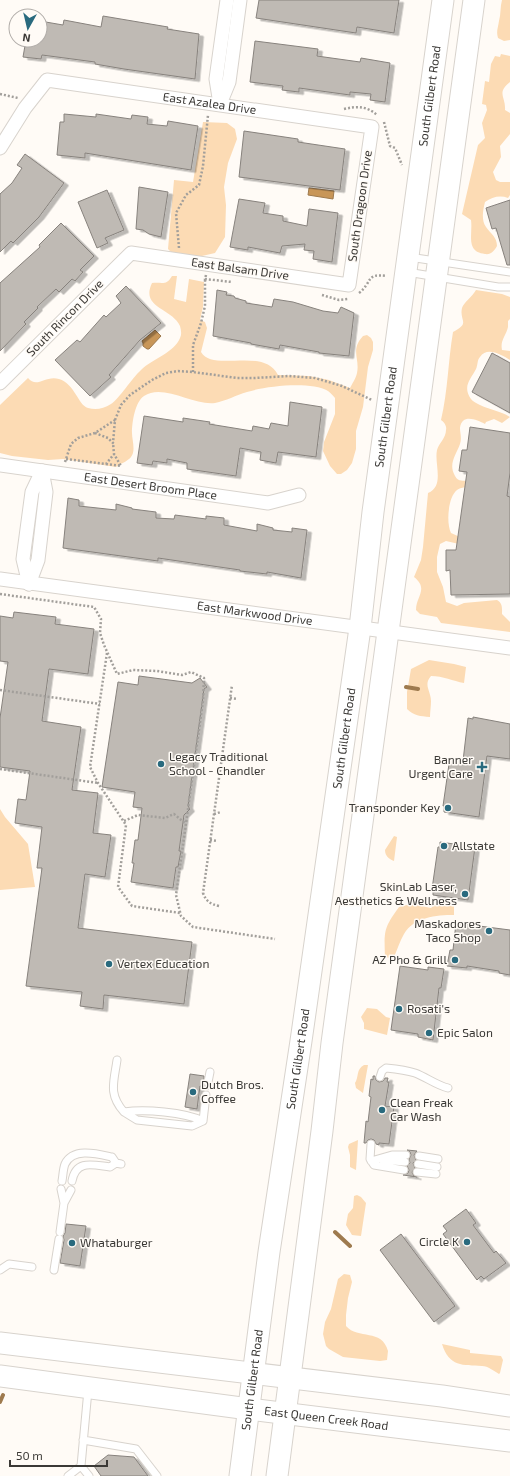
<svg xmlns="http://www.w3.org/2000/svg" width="510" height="1476" font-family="'Exo 2',sans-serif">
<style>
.green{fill:#fcdbb4}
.water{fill:#c89658;stroke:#9e7a4e}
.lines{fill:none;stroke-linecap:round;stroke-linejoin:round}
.stream{stroke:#9e7a4e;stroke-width:4}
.building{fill:#bfbab4;stroke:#87827d;filter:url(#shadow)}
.service-casing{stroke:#d8d3cd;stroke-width:9}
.minor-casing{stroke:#d8d3cd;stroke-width:15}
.primary-casing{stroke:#d8d3cd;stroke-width:23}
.path{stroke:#a29f9b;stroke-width:2.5;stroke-dasharray:2 2;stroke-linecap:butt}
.service{stroke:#fff;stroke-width:7}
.minor{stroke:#fff;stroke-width:13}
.primary{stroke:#fff;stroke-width:21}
.poi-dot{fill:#296a7e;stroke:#fffbf6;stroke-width:1.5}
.labels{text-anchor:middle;stroke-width:3;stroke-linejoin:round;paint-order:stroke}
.street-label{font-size:12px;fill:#3b3936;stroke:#fffbf6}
.poi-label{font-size:12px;fill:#3b3936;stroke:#fffbf6;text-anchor:start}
</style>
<defs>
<filter id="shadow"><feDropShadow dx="4.5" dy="2.5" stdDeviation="0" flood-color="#0004"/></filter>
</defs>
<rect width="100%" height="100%" fill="#fffbf6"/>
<path class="green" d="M502,0H510V40L504,41L498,38C496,31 498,28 499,21C501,14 500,7 502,0Z
M501,54L510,56V82C496,93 506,97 505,110L510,113V134L500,146L501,157L493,172L496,180L500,182H510V195L508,198C500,195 492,197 485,202C483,210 481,220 486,227C491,234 497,237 497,246C494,251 491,255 485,254C465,252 473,234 471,220L462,214L478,145L485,138L482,123L487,110L486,105L482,104L485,81L489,82L491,64L495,56L500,57Z
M203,122L227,123L235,129L237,139L228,163L224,187L226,205L225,237L215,253L180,261L168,249L174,180L193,182Z
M172,276H177L174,299L186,302L189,279L204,282L203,307L200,320L205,322L207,328L201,352C213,373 263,346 278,375L309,376L329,380L350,388C352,384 356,378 357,373C360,358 350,350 363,336L367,335L371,338L373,342V350L368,367L363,407L356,431V449L352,463L347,470L341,474H337L330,466L323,451L324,442L335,414V398C333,396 331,393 328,391C311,381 266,386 247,392C236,395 226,401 215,403C194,406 163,383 144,396C135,402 132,422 132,433C132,440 136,451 131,457C128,461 120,464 116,467L63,459L48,460L12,456L0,453V405L28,378C37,389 45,375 59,379C75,384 78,405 88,408C96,410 103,409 111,404C119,399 132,378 141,370C152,359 174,353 180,338C182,334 181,330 180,326C172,308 140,308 152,283C163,282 166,286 172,276Z
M476,290L502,294L510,297V319L508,321C508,323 508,325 508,327C506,336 500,340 502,350L510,351V360C502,355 487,346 480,357C477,360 478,365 476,369C471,379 462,386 471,399C477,407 502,411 510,417L502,423L494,419L486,422L485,424C477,420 462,413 460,428C460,433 462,438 460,444C456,455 448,464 455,476C459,483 463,479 468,482C470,482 471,485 472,486C468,487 461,487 457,490C448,497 446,523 451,533L460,537L459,544L446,541L440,544L437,557V572L443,587L446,602L457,606L464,603L497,600C503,603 502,609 502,614L510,622V632L441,623L437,617L420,614L416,610C416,596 429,589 414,577L421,560L423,547L428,493C445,486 434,464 437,450C439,443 446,438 446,430C447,426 444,422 441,420C448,391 448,361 453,332C471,323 459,321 462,308C464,302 472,297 476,290Z
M429,660L454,664L466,667L464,683C453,681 443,676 431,676C423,685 431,691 431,701C431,706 430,712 430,717C420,716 414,716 407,709V692L411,669Z
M0,809L5,817L28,844L35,887L0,890Z
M394,836L397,837L394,861C389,859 385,856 385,850Z
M441,902L454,903V915C436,915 414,917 404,934C400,941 397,950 394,957L391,958L385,957C384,930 384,928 399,907L411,904L431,908L434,905Z
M367,1008L377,1009L386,1017L390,1018L387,1035L364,1029V1023L361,1017Z
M364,1065H368L363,1093L356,1088L355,1083C359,1077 356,1069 364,1065Z
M358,1140L356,1170L350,1167V1155L348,1147L349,1144Z
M357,1195L361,1197L366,1203L361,1236L352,1235L346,1225L348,1214L353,1208L354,1196Z
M344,1274L350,1275L352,1282L348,1298L346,1315V1326C358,1340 382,1328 388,1351L387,1360L380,1361L343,1357L329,1349L326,1346L323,1334L325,1322L331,1309L338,1279Z
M442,1344L470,1350V1353L501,1356L503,1360L500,1373L499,1374C494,1371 488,1366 482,1366C463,1365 449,1367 442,1344Z"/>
<path class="water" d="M309,188L334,191L333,199L308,195Z
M155,330L161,336L149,349H147L143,346V343L142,341Z"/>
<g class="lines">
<path class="stream" d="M406,687L418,689
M335,1232L350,1246
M0,1402L3,1395"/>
</g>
<path class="building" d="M259,0H399L394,33L357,27L356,33L256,18Z
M103,16L168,27L167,29L199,34L195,79L124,69L95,64V62L42,55L41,59L23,57L26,40H40V21L63,25L64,20L101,27Z
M255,41L318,49L317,56L360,62L361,58L390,63L385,102L370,100L371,94L350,92V95L299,88V92L282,90L283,86L250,82Z
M64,114L96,117V114L131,119L132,115L148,117L147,124L167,126L168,121L198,126L191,170L85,153V158L57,155L60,122H64Z
M244,131L298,139V142L345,149L340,190L239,177Z
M25,154L64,183L39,217L13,243L11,241L0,252V194L12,183L22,168L17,165Z
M139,187L168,192L161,237L149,234L143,230L136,229Z
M107,190L124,230L105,238L108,243L97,248L78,202Z
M239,199L265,203L263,213L283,216V221L307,226L309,209L338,213L332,262L313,259L314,251L304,250L305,244L282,246L280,253L248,247V250L230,247Z
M510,200V265H507L496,228L492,229L486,208Z
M61,223L94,256L80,270L83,272L75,281L72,279L59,292L56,289L37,307L38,308L24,322L26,324L0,351V283L40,247L39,245Z
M126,286L161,323L140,340L109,375L111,377L90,396L55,360L77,340L80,342L104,315L106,317L121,303L116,296Z
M217,290L227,292L226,295L234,296L235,298L246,301V303L272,307L274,299L293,302L323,311L338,313L341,307L354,313L349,356L319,353V352L280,345L279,349L251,344V343L213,336Z
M492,353L510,363V413L472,392Z
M290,402L322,407L316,457L278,452L276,463L260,460L261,452L240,448L236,476L187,469V463L167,459V463L153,461L152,465L137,463L144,416L183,422V418L210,422L209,424L252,431L253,426L269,429L271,423L288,426Z
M470,427L510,433V473L507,496L510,497V594L451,595L450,570L446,571V550H456L467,472L459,471L462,450H467Z
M68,498L79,500V506L116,510V504L132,508V509L156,512V518L174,519L175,515L206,519V516L224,518V525L257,531V524L273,528V530L292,532V528L307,530L301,578L267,572V574L240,571V570L158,558V561L63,548Z
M14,612L56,617L55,624L94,629L88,674L49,669L42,721L81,727L72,790L98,793L93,833L111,835L105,877L85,874L78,928L192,942L184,1004L104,995L103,1009L80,1006L82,992L26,986L42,868H37L42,827L15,823L18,799L26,800L30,771L0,767V718L8,662L0,661V616L13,618Z
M139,676L192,683L200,678L207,687L204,689L188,806L190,809L184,815L179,851H181L178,867H176L173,888L131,882L134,863H132L135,840H138L142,808L133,807L135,792L102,787L118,682L138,685Z
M473,717L510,724V759L487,756L479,817L444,812V806H443L449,764H450L451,759L463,761L468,718L473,719Z
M440,842L475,847L468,900L433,895V890L432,889L438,847H440Z
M456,923L510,930V975L499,973V971L467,966V968L447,966L450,950H453Z
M400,966L428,970V967L444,969L441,988H439L433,1040L418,1037V1034L391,1030Z
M190,1074L204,1076V1087L200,1086L197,1109L185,1107Z
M373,1076H375L376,1080L379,1082L383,1081L385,1078H388L387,1082H389L385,1106L394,1107L389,1144L379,1143V1145L376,1144L374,1140L371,1139L368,1140L366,1143H364L366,1121L368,1122L371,1097L369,1096L371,1079L373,1080Z
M407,1150L417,1151L414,1155L416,1160L413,1163L415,1168L412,1172L414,1176L417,1177L403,1175L408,1173L409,1170L407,1166L410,1163L409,1159L411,1155L410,1152Z
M466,1209L476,1223L473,1225L494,1253L496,1251L506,1263L484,1279L481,1276L477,1280L443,1234L447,1231L443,1226Z
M66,1224L86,1226L80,1266L60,1263L64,1240L63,1236L65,1233Z
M401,1234L455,1306L434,1322L380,1250Z
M108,1455L134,1457L148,1476H101L94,1466Z"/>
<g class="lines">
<defs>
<path id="service" d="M409,257L510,272
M407,272L498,287H510
M117,1060C114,1082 108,1094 124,1112C145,1109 184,1112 203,1121L206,1095
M380,1077L382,1071L386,1068C396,1069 406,1070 415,1073C426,1077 436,1085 448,1088
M208,1082L210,1072
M124,1112L137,1120L192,1126L203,1121
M371,1144L370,1159L374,1165L404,1170
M419,1156L438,1159
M383,1160L405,1162
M371,1161L392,1155H406
M418,1164L437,1167
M417,1172L436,1174
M62,1181C63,1176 63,1169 65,1164C73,1147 98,1154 112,1157L116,1163
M72,1181C76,1159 93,1165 110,1167L116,1163L121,1164
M61,1189L64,1203
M60,1232L64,1203L71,1190
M0,1270L9,1264L32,1267
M54,1270L59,1239
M88,1390L81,1466L89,1476
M83,1440L136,1449L157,1476
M68,1476L81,1466"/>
<g id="minor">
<path d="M220,104L229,82L240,0"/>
<path d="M220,104L216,79L227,0"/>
<path id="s1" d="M0,148L25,108L47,80L372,127L349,285L131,253L0,383"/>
<path id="s2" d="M0,465L268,503L299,495"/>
<path id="s3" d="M0,579L510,648"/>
<path d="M29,584L23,559L32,492L42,471"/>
<path d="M29,584L38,560L46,492L42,471"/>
</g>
<g id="primary">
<path d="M0,1343L442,1396L510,1406"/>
<path id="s4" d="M0,1376L249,1409L510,1441"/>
<path id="s5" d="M240,1476L269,1252L301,1041L360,628L373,512L443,0"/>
<path d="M277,1476L322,1131L332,1043L474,0"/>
</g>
</defs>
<use href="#service" class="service-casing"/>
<use href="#minor" class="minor-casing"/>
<use href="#primary" class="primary-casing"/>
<path class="path" d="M0,94L18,98
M344,109C357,106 367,106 377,115
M384,122L390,146L395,148L402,165
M179,248L176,213L186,195L199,185L203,166L208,115
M206,275L205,279L232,282
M359,293C373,282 365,273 387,276
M322,295L339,300L348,299
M193,372V345L201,323L205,306V279
M115,420L121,405L130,395L152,380L166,373L178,371L193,372L237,378H255L289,376L315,378L342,386L372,400
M66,459L106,464L114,454L113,443
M65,462L71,444L78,438L95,433L115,420L113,443L108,438L95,433
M106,464L121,466L114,454
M0,594L94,607L101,619L100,633L104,645L117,674L133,670L157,671L182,675L191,672L204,678L203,701L176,895L181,916L193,927L275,939
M107,653L90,767L98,783L126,825L118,887L132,906L180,913
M0,690L100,704
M230,698L237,699
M0,769L98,783
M214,814L221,812
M124,821L138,815L165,818L174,814L186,824
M210,840L217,841
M219,906C210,904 206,901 203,893L232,685"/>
<use href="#service" class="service"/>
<use href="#minor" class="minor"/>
<use href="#primary" class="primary"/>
</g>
<g class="poi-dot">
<circle cx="161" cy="764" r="4"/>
<path d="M480 761h4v4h4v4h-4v4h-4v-4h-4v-4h4z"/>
<circle cx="448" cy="808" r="4"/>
<circle cx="444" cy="846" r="4"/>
<circle cx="465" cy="894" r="4"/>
<circle cx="489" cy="931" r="4"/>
<circle cx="455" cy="960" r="4"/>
<circle cx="109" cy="964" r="4"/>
<circle cx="399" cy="1009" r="4"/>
<circle cx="429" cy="1033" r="4"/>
<circle cx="193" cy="1092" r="4"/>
<circle cx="382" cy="1110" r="4"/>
<circle cx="467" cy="1242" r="4"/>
<circle cx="72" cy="1243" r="4"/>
</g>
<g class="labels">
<g class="street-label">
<text dy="4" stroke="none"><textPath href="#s5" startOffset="1393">South Gilbert Road</textPath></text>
<text dy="4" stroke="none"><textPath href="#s1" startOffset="247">East Azalea Drive</textPath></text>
<text transform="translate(360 206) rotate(-82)" y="4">South Dragoon Drive</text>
<text transform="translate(240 269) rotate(8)" y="4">East Balsam Drive</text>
<text transform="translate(65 318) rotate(-45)" y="4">South Rincon Drive</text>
<text dy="4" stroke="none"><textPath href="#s5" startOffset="1069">South Gilbert Road</textPath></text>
<text dy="4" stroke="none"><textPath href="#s2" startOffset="152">East Desert Broom Place</textPath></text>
<text dy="4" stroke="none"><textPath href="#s3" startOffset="257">East Markwood Drive</textPath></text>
<text dy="4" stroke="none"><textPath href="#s5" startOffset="745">South Gilbert Road</textPath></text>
<text dy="4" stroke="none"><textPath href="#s5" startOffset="421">South Gilbert Road</textPath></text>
<text dy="4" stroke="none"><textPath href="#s5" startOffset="97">South Gilbert Road</textPath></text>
<text dy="4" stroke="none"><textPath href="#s4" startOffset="329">East Queen Creek Road</textPath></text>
</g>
<g class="poi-label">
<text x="169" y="761">Legacy Traditional<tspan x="169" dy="14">School - Chandler</tspan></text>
<text x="473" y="764" text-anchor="end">Banner<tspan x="473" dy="14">Urgent Care</tspan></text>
<text x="440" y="812" text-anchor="end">Transponder Key</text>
<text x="452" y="850">Allstate</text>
<text x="457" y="891" text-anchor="end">SkinLab Laser,<tspan x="457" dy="14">Aesthetics &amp; Wellness</tspan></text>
<text x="481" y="928" text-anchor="end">Maskadores<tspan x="481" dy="14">Taco Shop</tspan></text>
<text x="447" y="964" text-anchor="end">AZ Pho &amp; Grill</text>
<text x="117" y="968">Vertex Education</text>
<text x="407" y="1013">Rosati's</text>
<text x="437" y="1037">Epic Salon</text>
<text x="201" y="1089">Dutch Bros.<tspan x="201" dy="14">Coffee</tspan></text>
<text x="390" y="1107">Clean Freak<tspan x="390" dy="14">Car Wash</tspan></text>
<text x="459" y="1246" text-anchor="end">Circle K</text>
<text x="80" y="1247">Whataburger</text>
</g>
</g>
<g transform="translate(28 28) rotate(188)"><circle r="19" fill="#fffbf6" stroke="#b1ada9"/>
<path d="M0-3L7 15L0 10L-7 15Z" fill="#296a7e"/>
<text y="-6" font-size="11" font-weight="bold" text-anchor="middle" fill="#3b3936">N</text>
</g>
<path d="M10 1460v6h97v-6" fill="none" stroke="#3b3936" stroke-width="2"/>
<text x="16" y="1460" font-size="12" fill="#3b3936" stroke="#fffbf6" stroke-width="3" paint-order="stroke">50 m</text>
</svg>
